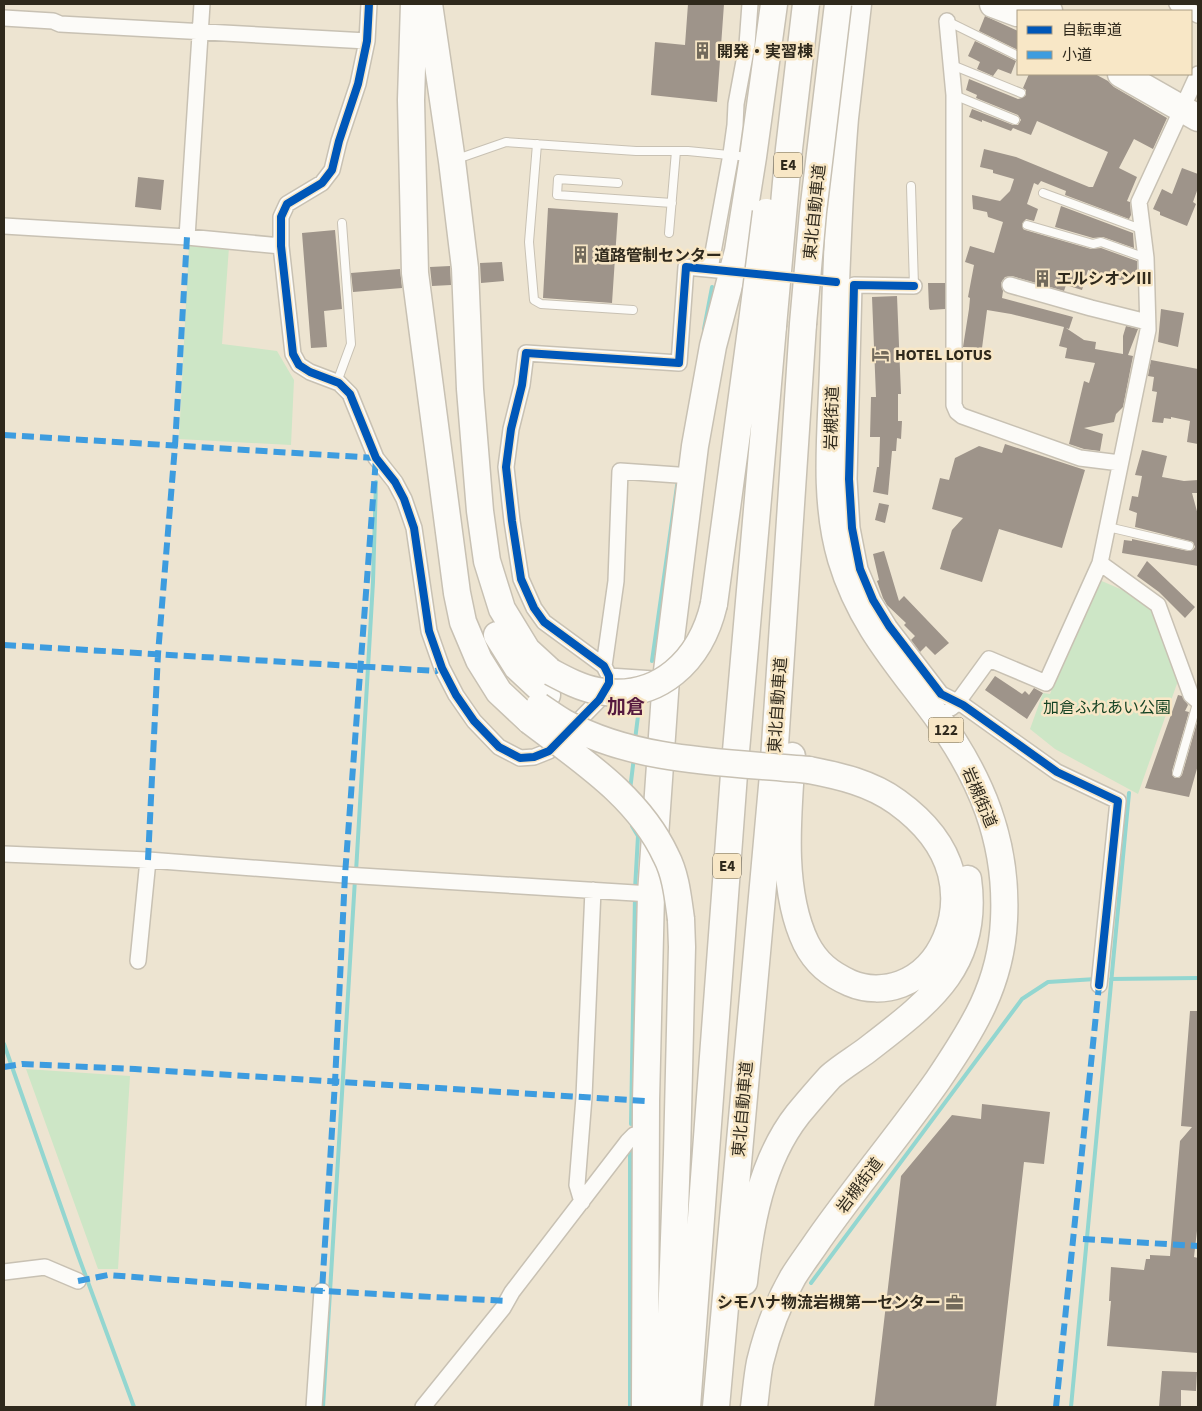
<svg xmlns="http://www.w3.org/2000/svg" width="1202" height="1411" font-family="'Source Sans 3','Noto Sans JP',sans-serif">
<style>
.green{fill:#cde6c6}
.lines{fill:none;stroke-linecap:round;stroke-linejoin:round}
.stream{stroke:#93d6d0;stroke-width:4}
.building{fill:#9e948a}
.lane-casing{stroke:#c8c1b3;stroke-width:10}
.street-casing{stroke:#c8c1b3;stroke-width:18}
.highway-casing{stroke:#c8c1b3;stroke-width:29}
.lane{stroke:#fcfbf8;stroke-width:8}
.street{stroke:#fcfbf8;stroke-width:15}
.highway{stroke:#fcfbf8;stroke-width:26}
.highway-bridge-casing{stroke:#c8c1b3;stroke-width:29;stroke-linecap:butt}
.highway-bridge{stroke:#fcfbf8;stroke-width:26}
.quiet{stroke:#3d9cdf;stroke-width:6;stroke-dasharray:12 6;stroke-linecap:butt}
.cycleway-casing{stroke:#f8e7c6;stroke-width:11}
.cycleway{stroke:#0057b8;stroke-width:8}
.labels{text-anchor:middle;stroke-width:5;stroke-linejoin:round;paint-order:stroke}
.shield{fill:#f8e7c6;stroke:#6b624f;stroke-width:1}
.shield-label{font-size:15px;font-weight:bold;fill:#2f291c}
.poi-label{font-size:16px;font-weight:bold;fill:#2f291c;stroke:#f8e7c6;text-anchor:start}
.street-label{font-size:16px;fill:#2f291c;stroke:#f8e7c6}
.park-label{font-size:16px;fill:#154324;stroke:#f8e7c6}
.quarter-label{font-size:19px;font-weight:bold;fill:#55193f;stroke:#f8e7c6}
</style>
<rect width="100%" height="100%" fill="#ede4d1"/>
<path class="green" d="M189,245L229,247L222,344L277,351L294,380L291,445L179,439Z
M1097,579L1139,597L1159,615L1179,678L1138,794L1055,749L1030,729L1043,693L1050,694Z
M26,1069L130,1076L118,1269H98Z"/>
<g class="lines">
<path class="stream" d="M704,329L712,287
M652,661L678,479
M635,740L640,700
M630,790L634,757
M632,826L638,836L635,889
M356,872L373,582L376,482
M1111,979L1198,978
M4,1044L78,1255L134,1407
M631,1124L635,896
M811,1283L1022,999L1048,982L1096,979
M323,1407L355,879
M630,1407V1150
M1071,1407L1129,793"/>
</g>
<path class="building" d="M688,4H724L717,102L651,95L655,42L685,45Z
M985,16L1018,31V50L979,31Z
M975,41L1016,61L1011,74L998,69L993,76L977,69L980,62L968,56Z
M1029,74H1095L1108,81L1114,87L1167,118L1153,149L1134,139L1119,168L1137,177L1127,201L1130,202L1131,215L1129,219L1065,195L1066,191L1041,181L1038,185L1034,183L1027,204L1038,209L1034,221L1026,219L1022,224L1023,229L1025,230L1091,249L1101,248L1137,261V282L1124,278V281L1088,270L1082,290L1066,285L1064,291L1012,276L1005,277L1001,283L1003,291L1002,298L1073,317L1069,329L1066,328L1084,340L1096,342L1095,349L1123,354V336L1126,326L1138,329L1128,355L1133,356L1123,407L1116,414L1114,422L1084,428L1103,434L1100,451L1084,449L1069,444L1084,381L1089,383L1095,363L1065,358L1067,348L1059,346L1064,327L1011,314L987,310L982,348L963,347L969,309L970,298L968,297L974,265L965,262L970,246L994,253L1003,222L988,217L987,212L973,209L972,195L1000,201L1010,191L1014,179L993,173V170L980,167L984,149L1016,157L1089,187H1093L1108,152L1037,121L1031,135L1013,128L1011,131L982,120V122L969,117L972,109L1013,125H1018L1021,120L1018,115L976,98L977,95L966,90L969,79L1018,99L1022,98L1026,95V90L1023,88Z
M1182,168L1198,174V188L1193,202L1196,204L1187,226L1160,215V212L1153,209L1162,189L1172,194Z
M138,177L164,180L161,210L135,207Z
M1061,206L1133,233L1134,248L1103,237L1093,238L1055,227Z
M548,208L618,213L612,303L543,298Z
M335,230L342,309L324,311L327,347L311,348L302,233Z
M502,262L504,281L481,283L480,263Z
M450,266L451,285L432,286L430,267Z
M400,269L402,288L353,292L351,273Z
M928,283H945V309L930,310L929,308Z
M897,296L901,394H898V421H902L901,439L897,438L896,451H892L888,495L873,492L877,467H879L880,437H870L871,397H876L872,297Z
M1161,309L1184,313L1178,347L1158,342Z
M1151,360L1198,369V444L1187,442L1190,421L1171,417V419L1164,418L1163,423L1152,422L1157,392L1152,391L1154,377L1148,376Z
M1005,444L1085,470L1062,548L999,529L982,582L940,569L952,530L963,518L932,509L940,478L949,480L955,458L979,446L1002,453Z
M1142,450L1167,456L1162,477L1184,481L1198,480V493H1192L1198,515V566L1122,553L1124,540L1132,541V539L1188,551L1193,550L1195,547L1193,542L1190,541L1135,527L1137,513L1129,510L1132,496L1138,497L1142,476L1135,475Z
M879,503L889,505L885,523L875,520Z
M884,551L899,601L904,596L949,643L935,655L926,646L920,652L911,640L915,636L904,625L906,623L887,605L883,598L877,581L879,580L873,554Z
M1147,561L1195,607L1185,618L1159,592L1137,576Z
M995,676L1022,694L1025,691L1029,695L1034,688L1043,693L1027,719L985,690Z
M1178,695L1182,696L1188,705L1185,711L1189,712L1172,771V775L1175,778H1179L1182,775L1198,719V765L1189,797L1145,788Z
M1190,1011H1198V1222L1194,1257L1198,1258V1353L1107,1346L1111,1301H1109L1111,1267L1144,1270L1146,1259H1150V1255L1170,1256L1180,1141L1192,1127L1181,1126Z
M982,1104L1050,1112L1044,1164L1024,1162L996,1407H874L901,1176L952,1115L981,1119Z
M1162,1371L1197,1372L1196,1391L1181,1390V1407H1159Z"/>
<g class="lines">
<defs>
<path id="lane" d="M947,21L1018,56
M952,65L1021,93
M954,95L1015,120
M537,144L529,242L534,300L541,304L633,310
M457,159L506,142L636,151H688L749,157
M618,183L558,179L557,195L672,203
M911,186L914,286
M1043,193L1141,229
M1027,225L1093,244L1101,242L1146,258
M669,233L676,151
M337,382L351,344L342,223
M1108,527L1189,546
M1177,773L1198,700"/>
<path id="street" d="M369,4L367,41L358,84L339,141L332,170L322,183L287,204L281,217V246L293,354L299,365L310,372L339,383L350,394L376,458L395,482L404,499L414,528L429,631L442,668L456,695L474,721L499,747L520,758L534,757L549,751L599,700L609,683V676L604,666L544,622L534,608L521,579L512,521L506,467L511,429L522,385L526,353L679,363L686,267L738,272
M1177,4L1198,15
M4,18L53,21L60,24L367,41
M947,21L954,95V405L957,412L962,416L1080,458L1120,463
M4,226L187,237L281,246
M187,237L202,4
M710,269L731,154L735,125L736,104L747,45L750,4
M1010,285L1091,308L1147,322
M914,286L854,285L849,479L852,528L860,569L873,600L889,626L941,694L963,705L1057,772L1118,801L1099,985
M1100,563L1158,605L1191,695L1198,701
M604,666L616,581L620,471L692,476
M609,676L654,679
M951,708L957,703L989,659L1046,683L1100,563L1148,330L1146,258L1139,202L1198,74
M4,854L148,860L345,875L651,894
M138,961L148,860
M582,1202L577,1185L584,1097L593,890
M4,1272L45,1267L78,1281
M314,1407L322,1291
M423,1407L503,1308L512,1292L628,1141L634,1135L647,1134"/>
<path id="highway" d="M414,4L411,100L415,273L457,593L463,622L479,660L499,692L530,721
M429,4L452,161L465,268L470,389L480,511L487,561L502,609L527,650L551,672
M993,4L1017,13
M1036,4L1049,11
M1121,74L1198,118
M714,604L752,322
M497,635L517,667L547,695
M792,756C788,814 780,889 806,943C816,963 830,974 850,983C866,990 885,990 901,984C943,968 962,916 951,873C943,843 922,820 897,802C871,783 840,776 809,770
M744,1282C750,1225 761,1161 798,1114C808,1102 819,1089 830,1077C841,1067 855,1059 867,1050C929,1002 980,966 968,879
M645,1407L646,1101L651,894L666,679L695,446L713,346L738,251L753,157L774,4
M668,1407L677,1154L682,947L681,919
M687,1407L734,774L773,326
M716,1407L773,775L803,324
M754,1407C756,1392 757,1377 760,1362C767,1333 778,1303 793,1277C801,1264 811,1251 819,1239C857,1185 900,1134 938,1080C973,1028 1001,985 1004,920C1008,841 981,777 935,714C897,663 860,623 841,559C823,498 831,432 833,369C836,285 838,201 845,118C849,80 854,42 858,4"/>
</defs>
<use href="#lane" class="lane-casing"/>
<use href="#street" class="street-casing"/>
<use href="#highway" class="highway-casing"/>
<use href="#lane" class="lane"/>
<use href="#street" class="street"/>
<use href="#highway" class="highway"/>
<defs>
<path id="highway-bridge" d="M752,322L766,212
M803,324L813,212L838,4
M773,326L789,149L806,4
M551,672C566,680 581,688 598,691C659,702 701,660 714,604
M539,706C548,712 556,718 565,723C638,763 728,762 809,770
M530,721C581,760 638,796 666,856C676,875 678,898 681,919"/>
</defs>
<use href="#highway-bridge" class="highway-bridge-casing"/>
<use href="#highway-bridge" class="highway-bridge"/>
<path class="quiet" d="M4,435L376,458L345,875L335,1082L322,1291
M4,645L436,671L442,668
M148,860L158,654L175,446L187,237
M4,1067L22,1064L135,1069L646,1101
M1083,1239L1198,1246
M78,1281L108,1275L322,1291L507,1301
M1056,1407L1099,985"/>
<defs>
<path id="cycleway" d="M369,4L367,41L358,84L339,141L332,170L322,183L287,204L281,217V246L293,354L299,365L310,372L339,383L350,394L376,458L395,482L404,499L414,528L429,631L442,668L456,695L474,721L499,747L520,758L534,757L549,751L599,700L609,683V676L604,666L544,622L534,608L521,579L512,521L506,467L511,429L522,385L526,353L679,363L686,267L836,282
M914,286L854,285L849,479L852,528L860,569L873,600L889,626L941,694L963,705L1057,772L1118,801L1099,985"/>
</defs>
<use href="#cycleway" class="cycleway-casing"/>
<use href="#cycleway" class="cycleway"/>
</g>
<defs>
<symbol id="building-bare" viewBox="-9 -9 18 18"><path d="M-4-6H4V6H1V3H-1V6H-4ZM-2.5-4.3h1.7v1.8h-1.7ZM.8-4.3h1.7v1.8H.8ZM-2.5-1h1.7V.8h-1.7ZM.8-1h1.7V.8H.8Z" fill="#726a5b" stroke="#f8e7c6" stroke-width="2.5" paint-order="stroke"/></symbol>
<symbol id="hotel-bare" viewBox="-9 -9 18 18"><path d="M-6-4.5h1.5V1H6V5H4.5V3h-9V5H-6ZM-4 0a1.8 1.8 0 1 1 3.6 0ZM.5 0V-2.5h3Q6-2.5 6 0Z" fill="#726a5b" stroke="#f8e7c6" stroke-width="2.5" paint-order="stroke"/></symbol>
<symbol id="office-bare" viewBox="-9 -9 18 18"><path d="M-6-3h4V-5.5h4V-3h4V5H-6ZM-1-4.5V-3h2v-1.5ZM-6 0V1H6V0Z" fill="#726a5b" stroke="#f8e7c6" stroke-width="2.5" paint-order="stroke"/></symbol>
</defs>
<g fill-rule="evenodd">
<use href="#building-bare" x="690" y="38" width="25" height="25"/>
<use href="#building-bare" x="568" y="242" width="25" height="25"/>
<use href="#building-bare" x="1030" y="266" width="25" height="25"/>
<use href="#hotel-bare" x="868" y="342" width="25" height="25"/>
<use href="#office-bare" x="942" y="1290" width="25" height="25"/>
</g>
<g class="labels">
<g class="shield">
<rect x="774" y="152.5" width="28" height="25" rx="4"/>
<rect x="928.5" y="717.5" width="35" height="25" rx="4"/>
<rect x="713" y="853.5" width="28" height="25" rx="4"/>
</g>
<g class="shield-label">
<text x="788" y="170">E4</text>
<text x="946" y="735">122</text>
<text x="727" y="871">E4</text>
</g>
<g class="poi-label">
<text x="717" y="57">開発・実習棟</text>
<text x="594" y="261">道路管制センター</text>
<text x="1056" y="284">エルシオンⅢ</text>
<text x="895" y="360">HOTEL LOTUS</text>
<text x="941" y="1308" text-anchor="end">シモハナ物流岩槻第一センター</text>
</g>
<g class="street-label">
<text transform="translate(814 212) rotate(-84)" y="6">東北自動車道</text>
<text transform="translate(831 418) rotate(-88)" y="6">岩槻街道</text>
<text transform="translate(777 705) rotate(-86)" y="6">東北自動車道</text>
<text transform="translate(980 797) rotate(67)" y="6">岩槻街道</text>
<text transform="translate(742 1109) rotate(-85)" y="6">東北自動車道</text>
<text transform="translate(859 1185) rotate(-53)" y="6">岩槻街道</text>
</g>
<g class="park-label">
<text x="1107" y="713">加倉ふれあい公園</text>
</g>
<g class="quarter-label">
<text x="626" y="713">加倉</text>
</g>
</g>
<rect width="1202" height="1411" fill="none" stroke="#2f291c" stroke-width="10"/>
<rect x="1017" y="10" width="175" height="65" fill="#f8e7c6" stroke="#a89b82"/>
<rect x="1027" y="26" width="25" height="8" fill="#0057b8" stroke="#a89b82"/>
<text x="1062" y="35" font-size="15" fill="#2f291c">自転車道</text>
<rect x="1027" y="51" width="25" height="8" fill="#3d9cdf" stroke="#a89b82"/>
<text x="1062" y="60" font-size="15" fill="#2f291c">小道</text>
</svg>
